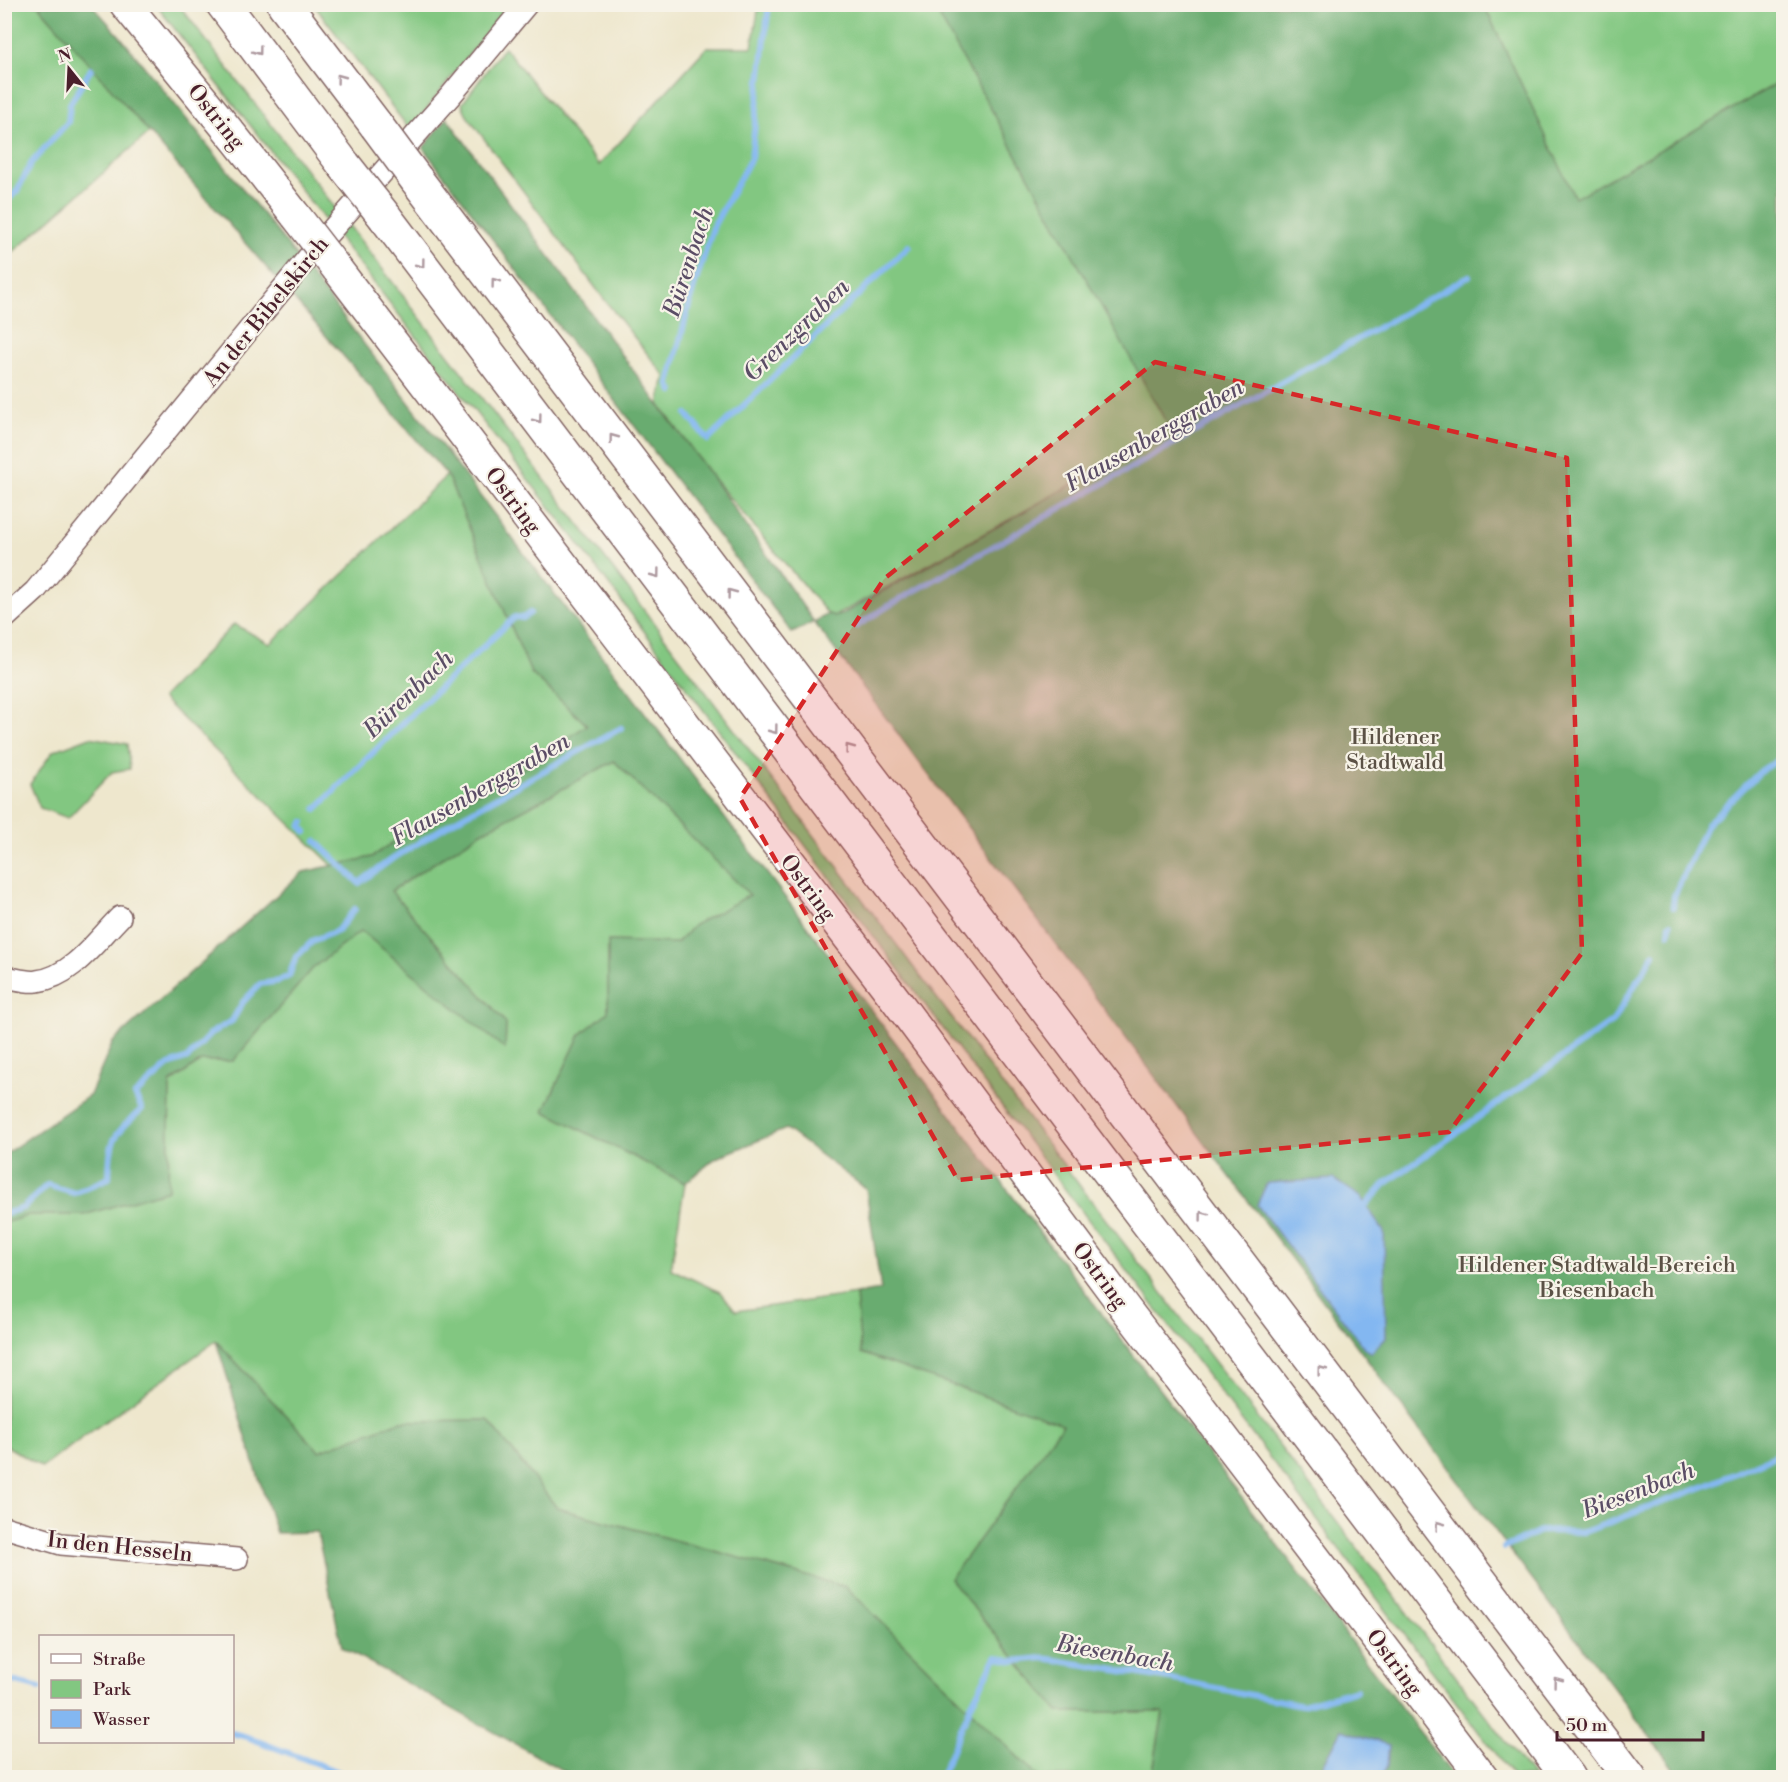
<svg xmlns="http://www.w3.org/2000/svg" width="1788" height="1782" font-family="'Libre Bodoni',serif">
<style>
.green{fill:#82c781;stroke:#667356;stroke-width:1.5}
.forest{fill:#69ac6f;stroke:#5a664d;stroke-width:1.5}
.water{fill:#83b7f1;stroke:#666b8e;stroke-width:1.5}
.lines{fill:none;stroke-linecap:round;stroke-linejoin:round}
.stream{stroke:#83b7f1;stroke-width:6}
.street-casing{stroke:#836564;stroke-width:24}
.secondary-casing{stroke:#836564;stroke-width:33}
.highway-casing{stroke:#836564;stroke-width:36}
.street{stroke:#fff;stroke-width:21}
.secondary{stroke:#fff;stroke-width:30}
.highway{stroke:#fff;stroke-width:33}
.secondary-bridge-casing{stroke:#836564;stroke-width:33;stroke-linecap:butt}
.highway-bridge-casing{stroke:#836564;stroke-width:36;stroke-linecap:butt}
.secondary-bridge{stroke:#fff;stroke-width:30}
.highway-bridge{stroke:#fff;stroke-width:33}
.oneway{stroke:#ae9aa0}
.marked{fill:#d62828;fill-opacity:0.2;stroke:#d62828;stroke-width:4.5;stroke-dasharray:12 8;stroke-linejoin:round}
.labels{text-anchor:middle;stroke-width:4.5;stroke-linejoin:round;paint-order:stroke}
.street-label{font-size:22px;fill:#4a1f2b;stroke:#f7f3e8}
.park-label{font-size:22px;fill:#5b5145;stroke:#f7f3e8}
.water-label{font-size:24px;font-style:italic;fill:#5b4d66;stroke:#f7f3e8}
</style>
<rect width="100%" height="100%" fill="#f7f3e8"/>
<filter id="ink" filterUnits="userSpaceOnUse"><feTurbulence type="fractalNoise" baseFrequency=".0167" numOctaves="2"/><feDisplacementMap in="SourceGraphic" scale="12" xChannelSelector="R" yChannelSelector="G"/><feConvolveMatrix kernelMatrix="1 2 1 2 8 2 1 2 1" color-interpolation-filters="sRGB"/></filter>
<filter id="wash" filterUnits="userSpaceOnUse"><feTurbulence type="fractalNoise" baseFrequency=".008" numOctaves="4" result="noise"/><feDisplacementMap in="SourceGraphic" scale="24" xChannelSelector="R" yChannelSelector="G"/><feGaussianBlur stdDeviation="1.35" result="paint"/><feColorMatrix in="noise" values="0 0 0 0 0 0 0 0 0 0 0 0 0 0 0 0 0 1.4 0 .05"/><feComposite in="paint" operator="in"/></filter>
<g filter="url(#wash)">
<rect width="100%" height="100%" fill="#eee7cd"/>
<path class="green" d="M5,5H38L150,132L5,259Z
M156,5H179L588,536L995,1075L1533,1777H1513L981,1079L574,538Z
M314,5H508L410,130Z
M759,5H933L1171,430L835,616L828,614L712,477L659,404L665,376L604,299L467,116L462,104L504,47L599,165L707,47H752Z
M1484,5H1783V80L1575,199Z
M447,475L531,673L587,725L513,775L435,813L372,857L333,866L162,698L234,624L270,644Z
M90,737L127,744L130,769L112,772L68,818L40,808L30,784L53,751Z
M614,761L750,895L694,925L677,943L608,941V1012L580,1035L544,1111L685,1183L671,1269L720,1292L736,1311L856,1294L861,1353L1063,1424L950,1579L1059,1712H1163L1152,1777H1038L846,1587L557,1508L488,1420L401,1421L319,1451L216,1341L42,1467L5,1445L4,1223L29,1215H84L168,1190L170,1084L201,1061H233L314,967L361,931L505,1048L506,1023L391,891L480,833Z"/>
<path class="forest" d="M38,5H92L119,35L279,234L395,384L1454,1777H1381L1387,1767L1342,1730L1317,1777H1152L1163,1712H1059L950,1579L1063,1424L861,1353L856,1294L881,1290L866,1189L786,1129L716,1158L685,1183L544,1111L580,1035L608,1012V941L677,943L694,925L750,895L614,761L480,833L391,891L506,1023L505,1049L361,931L314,967L233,1061H201L170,1083L168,1190L84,1215H29L5,1223L4,1155L90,1095L113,1042L303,872L372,857L435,813L513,775L587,725L531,673L447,475Z
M933,5H1484L1575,198L1783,80V1777H1680L814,622L792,633L423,148L447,118L712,477L814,622L828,614L835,616L841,615L1170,429Z
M216,1341L319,1451L401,1421L488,1420L557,1508L846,1587L1038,1777L578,1778L569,1774L342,1647L317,1532L276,1533Z"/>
<path class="water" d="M1334,1179L1361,1197L1384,1232L1386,1337L1371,1353L1365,1349L1257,1205L1267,1183Z
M1342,1730L1389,1745L1387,1767L1381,1777H1317Z"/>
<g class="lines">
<path class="stream" d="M4,204L17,191L32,162L68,122L70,104L91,69
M673,392L669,383L693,290L714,225L751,158L769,4
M687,414L708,440L909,246
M857,626L890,605L1469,276
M316,809L413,713L515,617L523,618L530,613
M304,822L301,826L306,832
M316,841L359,883L389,861L459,818L621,728
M1673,907L1674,896L1707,824L1763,769L1784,757
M1669,933L1670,924
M1366,1205L1385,1184L1613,1021L1654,954
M4,1214L23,1208L47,1185L74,1193L109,1178C110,1137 113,1136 142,1109L135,1095L169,1065L188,1058L211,1033L232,1021L243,1002L260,984L279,981L289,976L296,957L314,940L337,931L355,909
M1504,1548L1540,1531L1584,1532L1708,1485L1784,1452
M4,1679L40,1688
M232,1733L247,1737L354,1778
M940,1778L972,1703L996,1657L1013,1661L1043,1658L1170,1679L1302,1705L1357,1690"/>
</g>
</g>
<g filter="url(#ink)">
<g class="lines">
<defs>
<path id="street" d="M4,619L35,591L320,243L452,94L527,4
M4,977C14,978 27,983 37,981C72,977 97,940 120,917
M4,1527L61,1544L237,1559"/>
<path id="secondary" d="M125,4L237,141L296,216
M337,269L896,1000L1125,1308L1483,1778"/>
<path id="highway" d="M223,4L344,165
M284,4L376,125
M416,179L1630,1778
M385,217L1569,1778"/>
</defs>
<use href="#street" class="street-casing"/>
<use href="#secondary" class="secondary-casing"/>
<use href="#highway" class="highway-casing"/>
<use href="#street" class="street"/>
<use href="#secondary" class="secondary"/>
<use href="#highway" class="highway"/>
<defs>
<path id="secondary-bridge" d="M296,216L337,269"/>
<path id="highway-bridge" d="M376,125L416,179
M344,165L385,217"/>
</defs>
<use href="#secondary-bridge" class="secondary-bridge-casing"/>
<use href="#highway-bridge" class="highway-bridge-casing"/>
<use href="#secondary-bridge" class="secondary-bridge"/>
<use href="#highway-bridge" class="highway-bridge"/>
</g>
<defs><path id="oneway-chevron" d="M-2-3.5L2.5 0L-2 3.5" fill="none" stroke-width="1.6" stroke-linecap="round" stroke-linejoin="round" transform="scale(1.5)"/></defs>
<g class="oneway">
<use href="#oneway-chevron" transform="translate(258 51) rotate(53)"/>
<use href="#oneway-chevron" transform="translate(340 78) rotate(-127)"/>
<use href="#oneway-chevron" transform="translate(421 264) rotate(53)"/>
<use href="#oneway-chevron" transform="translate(495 282) rotate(-127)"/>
<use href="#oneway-chevron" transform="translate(538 419) rotate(53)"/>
<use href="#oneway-chevron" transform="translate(613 438) rotate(-127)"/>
<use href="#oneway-chevron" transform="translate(656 574) rotate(53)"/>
<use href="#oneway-chevron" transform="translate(731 593) rotate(-127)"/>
<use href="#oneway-chevron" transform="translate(774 730) rotate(53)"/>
<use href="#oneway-chevron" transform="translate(849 748) rotate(-127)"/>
<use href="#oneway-chevron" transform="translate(1203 1215) rotate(-127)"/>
<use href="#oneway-chevron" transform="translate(1321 1370) rotate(-127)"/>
<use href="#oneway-chevron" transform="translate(1439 1525) rotate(-127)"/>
<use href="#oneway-chevron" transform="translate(1557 1681) rotate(-127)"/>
</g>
</g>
<path class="marked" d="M1155,362L1567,458L1582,953L1449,1132L958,1180L740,798L884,579Z"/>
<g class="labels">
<g class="street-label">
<text transform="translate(217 116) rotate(51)" y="8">Ostring</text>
<text transform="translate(265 311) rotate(-51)" y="8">An der Bibelskirch</text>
<text transform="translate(514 500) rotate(53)" y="8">Ostring</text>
<text transform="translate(809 887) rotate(53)" y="8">Ostring</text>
<text transform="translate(1101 1275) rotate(53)" y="8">Ostring</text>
<text transform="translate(120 1546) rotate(6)" y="8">In den Hesseln</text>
<text transform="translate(1395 1662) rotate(53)" y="8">Ostring</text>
</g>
<g class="park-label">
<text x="1395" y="744">Hildener<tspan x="1395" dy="25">Stadtwald</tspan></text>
<text x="1597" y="1272">Hildener Stadtwald-Bereich<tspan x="1597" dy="25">Biesenbach</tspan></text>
</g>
<g class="water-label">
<text transform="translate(688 262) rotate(-72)" y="8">Bürenbach</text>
<text transform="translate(796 330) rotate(-44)" y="8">Grenzgraben</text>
<text transform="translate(1154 435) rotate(-30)" y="8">Flausenberggraben</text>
<text transform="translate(408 694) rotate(-44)" y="8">Bürenbach</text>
<text transform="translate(480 789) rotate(-30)" y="8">Flausenberggraben</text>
<text transform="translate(1638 1490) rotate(-21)" y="8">Biesenbach</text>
<text transform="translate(1115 1653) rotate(10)" y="8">Biesenbach</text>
</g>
</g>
<rect width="1788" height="1782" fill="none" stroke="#f7f3e8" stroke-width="24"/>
<rect x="39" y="1635" width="195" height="108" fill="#f7f3e8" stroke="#b29e9c" stroke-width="1.5"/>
<rect x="51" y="1654" width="30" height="9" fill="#ffffff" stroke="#b29e9c" stroke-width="1.5"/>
<text x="93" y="1665" font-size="18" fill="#4a1f2b">Straße</text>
<rect x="51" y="1680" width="30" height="18" fill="#82c781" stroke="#b29e9c" stroke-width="1.5"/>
<text x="93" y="1695" font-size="18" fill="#4a1f2b">Park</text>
<rect x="51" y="1710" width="30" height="18" fill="#83b7f1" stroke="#b29e9c" stroke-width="1.5"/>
<text x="93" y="1725" font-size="18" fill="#4a1f2b">Wasser</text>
<g transform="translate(69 69) rotate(342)" stroke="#f7f3e8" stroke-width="4.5" paint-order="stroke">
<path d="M0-4.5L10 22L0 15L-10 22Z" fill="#4a1f2b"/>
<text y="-9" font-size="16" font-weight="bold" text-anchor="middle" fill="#4a1f2b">N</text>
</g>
<path d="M1557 1731v9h146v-9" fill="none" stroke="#4a1f2b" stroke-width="3"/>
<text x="1566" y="1731" font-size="18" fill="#4a1f2b" stroke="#f7f3e8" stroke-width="4.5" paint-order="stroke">50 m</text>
</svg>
